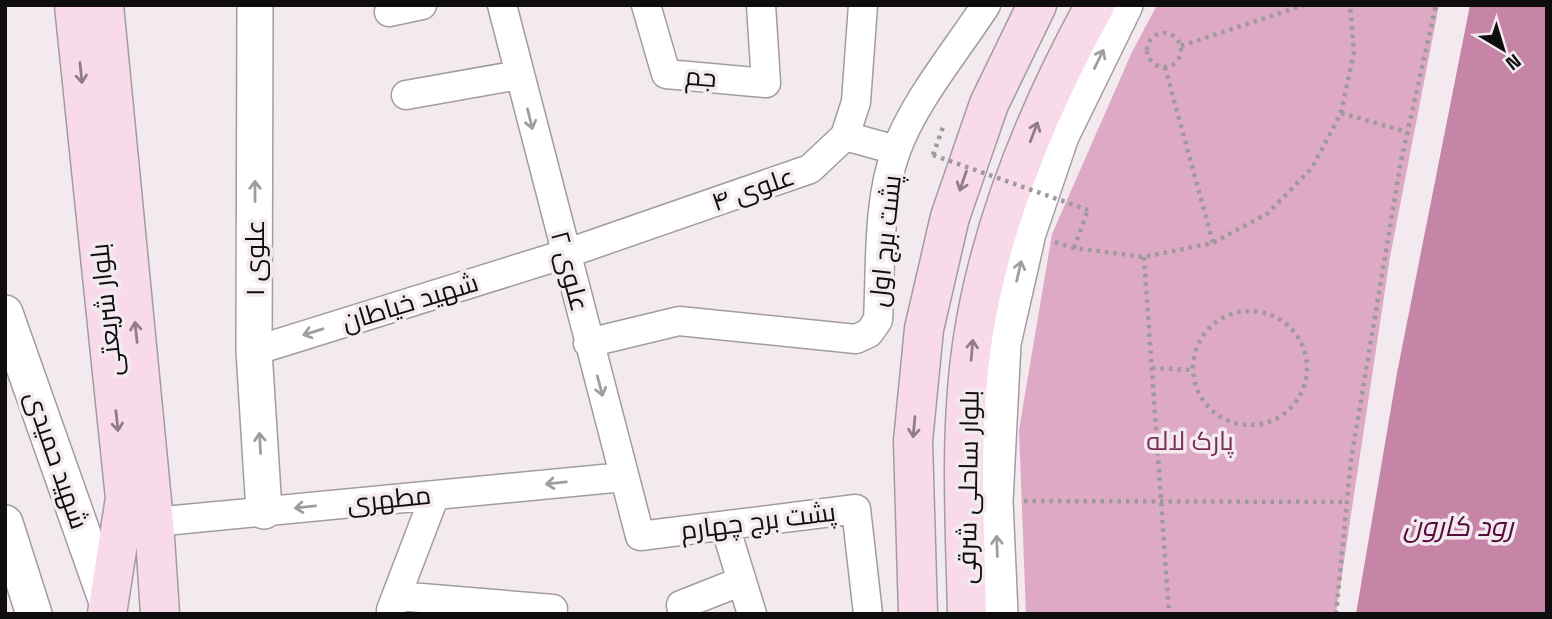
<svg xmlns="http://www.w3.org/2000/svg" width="1552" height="619" font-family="'Space Grotesk',Cairo,sans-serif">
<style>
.green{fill:#dea9c4}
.water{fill:#c685a7}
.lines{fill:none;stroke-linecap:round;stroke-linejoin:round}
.minor-casing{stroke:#a39c9f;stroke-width:31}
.tertiary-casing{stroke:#a39c9f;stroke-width:38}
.secondary-casing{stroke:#a39c9f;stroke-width:41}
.path{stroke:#9f999c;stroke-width:4.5;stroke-dasharray:3.5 5;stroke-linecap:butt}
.minor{stroke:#fff;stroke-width:28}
.tertiary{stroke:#fff;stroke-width:35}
.secondary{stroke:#f8daeb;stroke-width:38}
.path-bridge{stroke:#9f999c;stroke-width:4.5;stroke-dasharray:3.5 5;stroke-linecap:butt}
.oneway{stroke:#9f9e9f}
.oneway2{stroke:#8f7e88}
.labels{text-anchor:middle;stroke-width:7;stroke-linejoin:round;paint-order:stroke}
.street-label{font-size:26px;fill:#0f0d0e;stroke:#f2eaee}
.park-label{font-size:26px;fill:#7a2c5a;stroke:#f2eaee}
.water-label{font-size:28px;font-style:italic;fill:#58093d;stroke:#f2eaee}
</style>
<rect width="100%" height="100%" fill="#f2eaee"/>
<path class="green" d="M1157,5H1439L1390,257L1336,614H1026L1019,430L1052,234L1132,52Z"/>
<path class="water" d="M1470,5H1547V614H1356L1397,373Z"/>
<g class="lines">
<defs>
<path id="minor" d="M502,5L640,536L856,509L868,614
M646,5L666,74L766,83L761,5
M389,12L422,5
M406,95L519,75
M845,136L896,150
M588,343L679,321L856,339L869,333L878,320C881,265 877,203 896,151C914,101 957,50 986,5
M254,351L565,254L810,169L845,136L856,102L863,5
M154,522L624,477
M725,526L752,614
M397,596L553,609
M391,610L435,495
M683,614L681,605L742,581"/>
<path id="tertiary" d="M255,5L254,351L264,511
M5,313L109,608
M5,523L34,614
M1000,614L995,501L1003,343L1028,233L1061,136L1125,5"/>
<path id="secondary" d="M74,5L125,498L107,614
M104,5L154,522L160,614
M918,614L913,441L924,329L950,217L989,104L1037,5
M967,614C965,522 959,429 973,338C991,222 1039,107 1095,5"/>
</defs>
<use href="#minor" class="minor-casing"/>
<use href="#tertiary" class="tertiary-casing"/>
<use href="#secondary" class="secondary-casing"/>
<path class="path" d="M1147 50a17 17 0 1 1 34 0a17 17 0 1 1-34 0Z
M1181,46L1304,5
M1165,67L1213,243
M1341,113L1407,132
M933,155L944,124
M1055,242L1074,248L1144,257L1213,243L1268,213L1312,168L1341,113L1354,52L1350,5
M1074,248L1088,210
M1144,257L1169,614
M1193 368a57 57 0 1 1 114 0a57 57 0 1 1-114 0Z
M1152,368L1192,370
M1024,501L1347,502
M1336,614L1351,460L1401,161L1436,5"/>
<use href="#minor" class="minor"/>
<use href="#tertiary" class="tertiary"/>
<use href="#secondary" class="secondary"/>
<path class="path-bridge" d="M933,155L1088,210"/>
</g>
<defs><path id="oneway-shaft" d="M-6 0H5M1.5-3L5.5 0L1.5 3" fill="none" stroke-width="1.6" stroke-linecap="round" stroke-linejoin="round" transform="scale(1.75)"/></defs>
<g class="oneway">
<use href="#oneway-shaft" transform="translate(1099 59) rotate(-64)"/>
<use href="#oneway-shaft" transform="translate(530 119) rotate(76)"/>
<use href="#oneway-shaft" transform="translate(255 191) rotate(-90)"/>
<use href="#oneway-shaft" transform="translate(1019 271) rotate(-77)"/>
<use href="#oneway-shaft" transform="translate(313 332) rotate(163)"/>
<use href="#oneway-shaft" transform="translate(600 386) rotate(75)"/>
<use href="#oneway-shaft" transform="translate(260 443) rotate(-93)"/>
<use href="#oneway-shaft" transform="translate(556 483) rotate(174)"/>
<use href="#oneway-shaft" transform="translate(305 507) rotate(174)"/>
<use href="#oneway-shaft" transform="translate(997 546) rotate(-92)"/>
</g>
<g class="oneway2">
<use href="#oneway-shaft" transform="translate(81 73) rotate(84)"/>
<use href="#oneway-shaft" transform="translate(1034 132) rotate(-69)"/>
<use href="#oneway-shaft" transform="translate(963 181) rotate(109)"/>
<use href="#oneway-shaft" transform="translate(136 332) rotate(-96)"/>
<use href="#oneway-shaft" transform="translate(972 350) rotate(-85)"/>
<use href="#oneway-shaft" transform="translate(117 421) rotate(84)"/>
<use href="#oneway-shaft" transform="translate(914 427) rotate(95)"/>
</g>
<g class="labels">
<g class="street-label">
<text transform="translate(701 77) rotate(5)" y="9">جم</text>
<text transform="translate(753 189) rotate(-19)" y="9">علوی ۴</text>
<text transform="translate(885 241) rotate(-84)" y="9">پشت برج اول</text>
<text transform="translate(255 258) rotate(-90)" y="9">علوی ۱</text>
<text transform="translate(570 271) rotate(75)" y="9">علوی ۲</text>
<text transform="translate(410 302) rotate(-17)" y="9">شهید خیاطان</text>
<text transform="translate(106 310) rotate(-96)" y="9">بلوار شریعتی</text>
<text transform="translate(57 460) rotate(71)" y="9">شهید حمیدی</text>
<text transform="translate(968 487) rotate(-89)" y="9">بلوار ساحلی شرقی</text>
<text transform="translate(389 499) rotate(-6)" y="9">مطهری</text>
<text transform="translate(758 521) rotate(-7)" y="9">پشت برج چهارم</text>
</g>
<g class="park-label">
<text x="1190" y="450">پارک لاله</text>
</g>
<g class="water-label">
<text x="1458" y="536">رود کارون</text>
</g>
</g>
<rect width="1552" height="619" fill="none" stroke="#0f0d0e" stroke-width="14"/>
<g transform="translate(1503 49) rotate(142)" stroke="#f2eaee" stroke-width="5" paint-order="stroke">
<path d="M0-5L12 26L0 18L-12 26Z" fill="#0f0d0e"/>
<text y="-10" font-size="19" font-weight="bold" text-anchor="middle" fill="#0f0d0e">N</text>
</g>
</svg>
